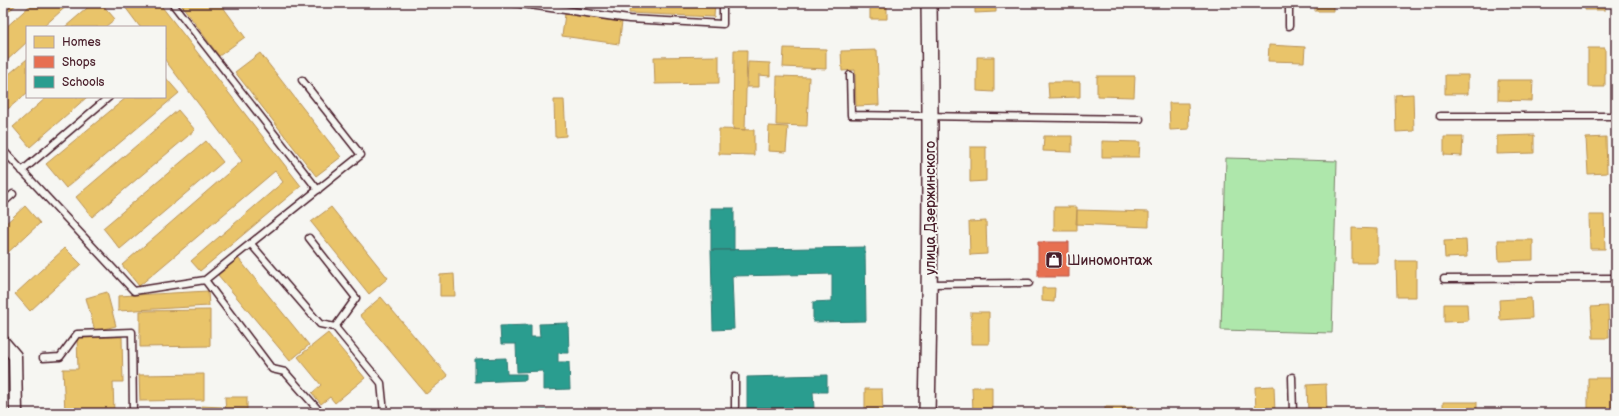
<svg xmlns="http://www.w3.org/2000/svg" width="1619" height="416" font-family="'Balsamiq Sans',sans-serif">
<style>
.green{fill:#aee7ab;stroke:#7c836b}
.homes{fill:#e9c46a;stroke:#b99257}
.shops{fill:#e76f51;stroke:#b85746}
.schools{fill:#2a9d8f;stroke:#347771}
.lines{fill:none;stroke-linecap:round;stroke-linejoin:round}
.service-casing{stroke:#4a1f2b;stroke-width:9}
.minor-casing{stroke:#4a1f2b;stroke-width:15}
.tertiary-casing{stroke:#4a1f2b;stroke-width:18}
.service{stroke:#f6f6f2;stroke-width:6}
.minor{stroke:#f6f6f2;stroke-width:12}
.tertiary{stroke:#f6f6f2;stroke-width:15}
.labels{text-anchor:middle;stroke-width:4;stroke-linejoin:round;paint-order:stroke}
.street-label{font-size:14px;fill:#4a1f2b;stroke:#f6f6f2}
.poi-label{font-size:14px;fill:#4a1f2b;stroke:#f6f6f2;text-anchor:start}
</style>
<rect width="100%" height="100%" fill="#f6f6f2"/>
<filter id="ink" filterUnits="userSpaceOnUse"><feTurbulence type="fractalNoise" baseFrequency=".025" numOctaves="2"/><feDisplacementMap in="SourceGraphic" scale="8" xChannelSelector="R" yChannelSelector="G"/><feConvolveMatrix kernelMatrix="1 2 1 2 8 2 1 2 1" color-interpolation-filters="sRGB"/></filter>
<g filter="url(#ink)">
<path class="green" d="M1226,158L1337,161L1332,333L1221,330Z"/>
<path class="homes" d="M3,3H18L3,16Z
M33,3H70L43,27H27V42L3,64V30Z
M93,3H101L115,19L105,27H65Z
M122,3H159L301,186L200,271L191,261L283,182L275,171L139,286L122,265L242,161L165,60V27H140Z
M180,3H220L245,37L219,56Z
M630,3H715L714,17L629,13Z
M870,3H887V19H870Z
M975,3H996V12L975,13Z
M1315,3H1333V11H1315Z
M1585,3H1605V10H1585Z
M565,14L622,22L619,44L562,36Z
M1269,45L1305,47L1304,62L1268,61Z
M784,48L826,49V69L783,67Z
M1588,48H1605V87H1588Z
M734,50H747L745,130L733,129Z
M877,50L879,105L856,106L855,70L842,71L841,51Z
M260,53L341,157L316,176L235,72Z
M719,56V83L655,84L654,57Z
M977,57H994V92L977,91Z
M27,59V93L3,113V79Z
M748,62L770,63V76L759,75V87H747Z
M1445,75H1468V94H1445Z
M777,76L809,77L807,126L776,125Z
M1097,76H1135L1134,97L1097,96Z
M165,77L179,93L66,188L46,164L127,97H165Z
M1498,80H1533L1532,101L1498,100Z
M1048,82H1080V97L1049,98Z
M1413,94L1414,131L1396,132L1395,95Z
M47,97H87L30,147L13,127Z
M554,100H564L566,136L555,137Z
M1169,103H1188L1189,129L1170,130Z
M178,110L195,130L92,217L76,197Z
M769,126L788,127L786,152L768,151Z
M719,129L754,130V155L719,154Z
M1534,135V153L1497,154V136Z
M1044,136H1072V152L1043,151Z
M1444,137H1463L1462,156L1444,155Z
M1606,137L1607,173L1588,174L1586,138Z
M206,141L223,162L120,249L103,228Z
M1102,141L1140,142L1139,157H1102Z
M970,147H986V181L970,182Z
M25,206L40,223L3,257V226Z
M331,207L388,278L369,294L311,222Z
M1054,207H1077V231H1054Z
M1077,210L1149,212V227L1076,224Z
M1589,215H1604L1605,249H1590Z
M986,221L987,254L970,255L969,222Z
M1352,228L1378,229V263H1352Z
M1466,240L1467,257L1445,258L1444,241Z
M1498,240H1533V260L1499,261Z
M65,248L81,264L30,311L15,294Z
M238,258L309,345L290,361L218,275Z
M1396,261H1416V297H1397Z
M454,274L455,296H440V275Z
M1042,288H1055L1054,302L1042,301Z
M208,291L209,306L118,311V296Z
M107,292L116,326L95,331L86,298Z
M381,297L448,376L426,394L360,315Z
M1531,298L1532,318L1500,320L1499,300Z
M1444,304H1467L1468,321L1444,322Z
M1608,306L1609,338H1593L1591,307Z
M210,310V346L140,347V311Z
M971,312H989V344H971Z
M328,333L365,378L335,403L330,397L321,404L312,393L321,385L298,357Z
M122,337L123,382H113L114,413H65L63,369H78L77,338Z
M204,374V400L140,401L139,375Z
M1588,378H1611L1612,413H1588Z
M1326,384L1327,413H1308L1307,385Z
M1274,386L1275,413H1256L1255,387Z
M972,387H992V413H973Z
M865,389H882L883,413H865Z
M225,397H247V413H226Z
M1443,402H1477V413H1443Z
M201,406L222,407V413H201Z
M1105,407H1136V413H1105Z
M1385,409H1412V413H1385Z
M1501,410H1531V413H1501Z"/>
<path class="shops" d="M1038,242H1069V277H1038Z"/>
<path class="schools" d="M711,208H734V250H711Z
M865,247L866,321L813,322V302L832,301V274L732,276L734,329L713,330L711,250Z
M568,323L569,353H558V362H569L570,389L543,390V371L517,372L516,344H501L500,326L531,325V337H540L539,324Z
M506,358L507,374H526V380L475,382V359Z
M827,375V392H813L814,409L747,410V377Z
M547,410V413H517V411Z"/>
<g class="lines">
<defs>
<path id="service" d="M172,3L318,190
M515,3L629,19L723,24V3
M1289,26V3
M850,75L851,115L1140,119
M1440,116H1616
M3,150L134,291L205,280L361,155L302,80
M22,171L109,97
M3,203L13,194
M309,238L356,298L335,327
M251,244L320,324L335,327L381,383L384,413
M1444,279L1616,278
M205,280L272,369L285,372L321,413
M930,284L1029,283
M43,358L60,357L77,334L132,332L133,413
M735,376V413
M1292,377L1293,413"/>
<path id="minor" d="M3,342L15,356L16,413"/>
<path id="tertiary" d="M927,413C930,276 931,140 929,3"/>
</defs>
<use href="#service" class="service-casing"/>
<use href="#minor" class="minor-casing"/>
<use href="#tertiary" class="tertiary-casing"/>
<use href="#service" class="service"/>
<use href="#minor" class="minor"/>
<use href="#tertiary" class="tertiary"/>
</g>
</g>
<defs>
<symbol id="shop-square" viewBox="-11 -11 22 22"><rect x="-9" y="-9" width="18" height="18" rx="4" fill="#4a1f2b" stroke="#f6f6f2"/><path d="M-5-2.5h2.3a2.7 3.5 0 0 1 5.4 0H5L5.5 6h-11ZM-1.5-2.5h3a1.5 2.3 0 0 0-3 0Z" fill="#fff"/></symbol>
</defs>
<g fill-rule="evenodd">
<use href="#shop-square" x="1044" y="250" width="20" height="20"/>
</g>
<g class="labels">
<g class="street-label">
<text transform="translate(930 208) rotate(-90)" y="5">улица Дзержинского</text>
</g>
<g class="poi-label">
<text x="1067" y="265">Шиномонтаж</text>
</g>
</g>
<rect width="1619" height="416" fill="none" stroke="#f6f6f2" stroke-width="16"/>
<rect x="8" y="8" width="1603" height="400" fill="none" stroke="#4a1f2b" stroke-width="1.5" filter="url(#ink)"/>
<rect x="26" y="26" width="140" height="72" fill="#f6f6f2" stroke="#b1a0a2"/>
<rect x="34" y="36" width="20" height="12" fill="#e9c46a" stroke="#b1a0a2"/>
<text x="62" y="46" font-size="12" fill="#4a1f2b">Homes</text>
<rect x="34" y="56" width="20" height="12" fill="#e76f51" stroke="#b1a0a2"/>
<text x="62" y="66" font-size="12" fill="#4a1f2b">Shops</text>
<rect x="34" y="76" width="20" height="12" fill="#2a9d8f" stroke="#b1a0a2"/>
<text x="62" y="86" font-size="12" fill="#4a1f2b">Schools</text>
</svg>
